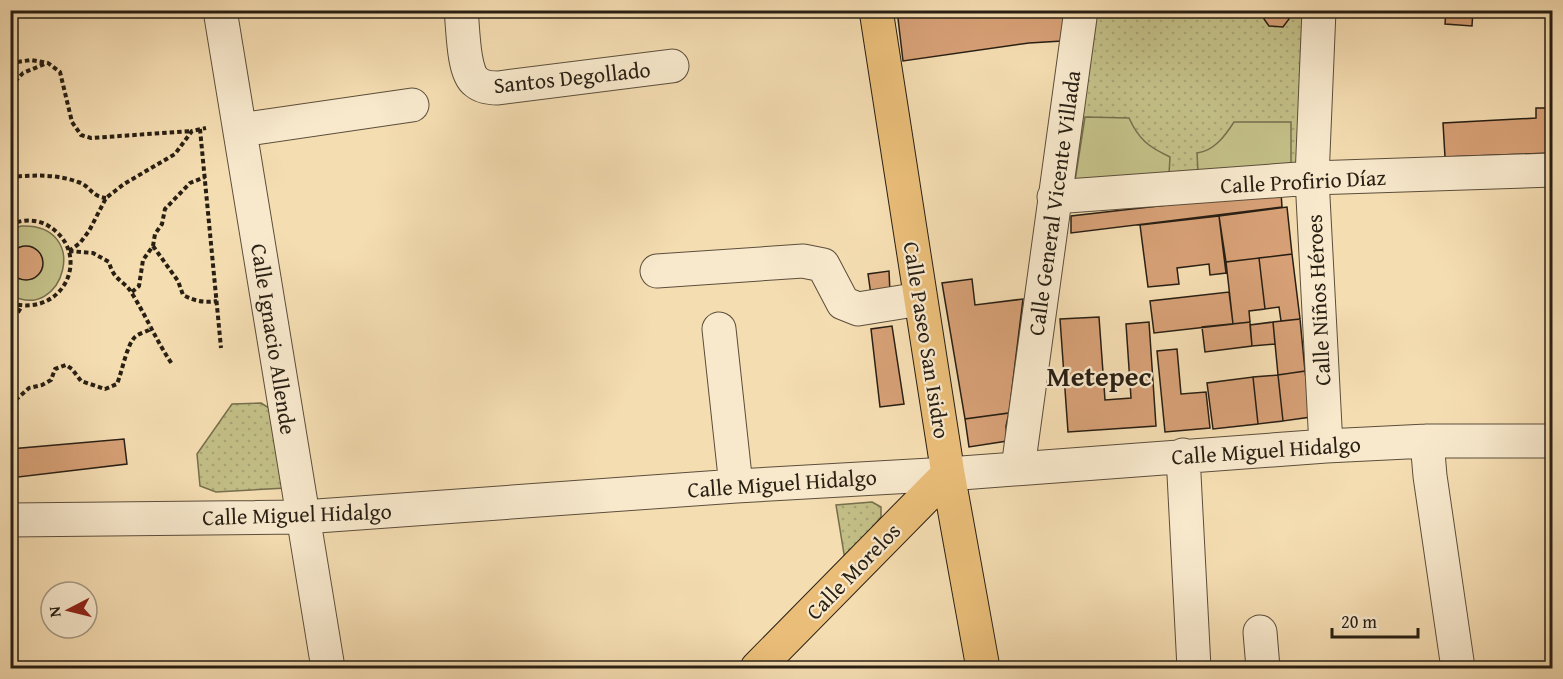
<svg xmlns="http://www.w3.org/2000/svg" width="1563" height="679" font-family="'Gentium Book Plus',serif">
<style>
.park{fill:url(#park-dots);stroke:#766f4d;stroke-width:1.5}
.garden{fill:#c3bf87;stroke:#766f4d;stroke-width:1.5}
.building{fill:#d7a076;stroke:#281f13;stroke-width:1.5}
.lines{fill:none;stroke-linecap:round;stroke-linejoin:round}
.minor-casing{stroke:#5b4e3b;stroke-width:35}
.major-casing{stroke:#281f13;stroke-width:35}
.path{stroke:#281f13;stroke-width:4;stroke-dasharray:4.5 3;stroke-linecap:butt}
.minor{stroke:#f8e9cd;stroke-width:33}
.major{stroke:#eabe79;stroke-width:33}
.labels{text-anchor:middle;stroke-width:4.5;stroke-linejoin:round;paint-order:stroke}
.street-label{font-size:22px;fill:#281f13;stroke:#f8e9cd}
.district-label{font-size:28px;font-weight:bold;fill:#281f13;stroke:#f8e9cd}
</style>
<defs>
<pattern id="park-dots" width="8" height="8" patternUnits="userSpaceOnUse" patternTransform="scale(1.5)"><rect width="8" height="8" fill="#c3bf87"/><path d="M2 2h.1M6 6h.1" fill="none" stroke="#a8a474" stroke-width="1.8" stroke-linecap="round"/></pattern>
</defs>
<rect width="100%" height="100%" fill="#f5ddb2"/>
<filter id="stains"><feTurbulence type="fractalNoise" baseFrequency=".00333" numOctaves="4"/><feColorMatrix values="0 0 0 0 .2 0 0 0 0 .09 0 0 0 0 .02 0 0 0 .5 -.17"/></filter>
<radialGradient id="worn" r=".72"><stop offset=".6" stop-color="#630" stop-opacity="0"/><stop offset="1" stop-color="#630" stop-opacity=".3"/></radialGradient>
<path class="park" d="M1079,11H1308L1302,173L1060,193Z
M261,403L277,413L286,488L216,492L200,486L197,454L232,404Z
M872,502L881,507V517L845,560L836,505Z"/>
<path class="garden" d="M1085,117L1129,118C1139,140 1149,147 1170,157L1169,174L1075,181Z
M1234,122H1291V166L1198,172L1197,153C1214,151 1225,136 1234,122Z
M21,226C93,223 63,324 11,295V230Z"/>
<path class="building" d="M897,10H1066L1062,41L1029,43L903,61Z
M1263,10H1289V19L1283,27L1269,26L1264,19Z
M1446,10H1473L1472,26L1445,24Z
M1536,108H1552V153L1445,157L1443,123L1536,118Z
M1281,192L1282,207L1071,233V216Z
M1287,207L1292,254L1226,262L1219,216Z
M1219,216L1226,273L1210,275L1209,264L1177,268L1179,284L1148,287L1140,225Z
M9 263a17 17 0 1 1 34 0a17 17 0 1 1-34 0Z
M1292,254L1300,319L1281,321L1279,307L1265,309L1259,258Z
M1259,258L1265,309L1249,311L1250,322L1233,324L1226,262Z
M889,271L890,293L871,295L868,274Z
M972,279L975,305L1023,299L1009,413L965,419L942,283Z
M1229,292L1233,324L1154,333L1150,301Z
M1099,317L1105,400L1131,398L1126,324L1149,322L1156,426L1068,432L1060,319Z
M1300,319L1305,371L1278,375L1273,322Z
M1250,322L1252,346L1205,352L1202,327Z
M1273,322L1275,344L1252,346L1250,325Z
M892,326L904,404L880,407L871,329Z
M1177,349L1181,394L1206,392L1210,428L1165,432L1157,351Z
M1305,371L1311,417L1283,421L1278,375Z
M1278,375L1283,421L1258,424L1253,377Z
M1253,377L1258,424L1213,429L1207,383Z
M1009,413L1006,426L1007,441L969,447L965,419Z
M124,439L127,464L10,478V449Z"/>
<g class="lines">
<defs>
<path id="minor" d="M220,10L328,668
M461,10C463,26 463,72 475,81C481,87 489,88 498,88L672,66
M1319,10L1312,178L1326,446
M240,130L412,105
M1054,197L1312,178L1552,170
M657,271L803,261L823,265L843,303L858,309L920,299
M719,329L736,486
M1427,441L1430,476L1458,668
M1183,455L1194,668
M1018,468L1081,10
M10,520L303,517L736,486L948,474L1326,446L1427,441H1552
M1260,632L1263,668"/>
<path id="major" d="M876,10L948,474L983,668
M757,668L948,474"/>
</defs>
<use href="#minor" class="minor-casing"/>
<use href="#major" class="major-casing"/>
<path class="path" d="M10,63L31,60L48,63L60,72L72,122L81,135L91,138L192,131
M10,87L23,73L47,63
M200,129L221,348
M10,177C33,175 57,174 78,182C91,186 90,196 106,198
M10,225C21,219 36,219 47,225C94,252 65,319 10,303
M153,246L178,281L183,295C195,301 203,303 217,301
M69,251L80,243L89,231L106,198L124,184L175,154L192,131L206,128
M69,251L93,253L109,262C114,282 124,279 133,295C147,318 157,342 172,364
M132,292L139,286L143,260L153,246L155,234L162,224L165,209L190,183L205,177
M10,325L22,306
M10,405L29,388L42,385L51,380L55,369L66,365L72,369L81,381L105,389L117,384C122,372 127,344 135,337C138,334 145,332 149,330L150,327"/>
<use href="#minor" class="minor"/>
<use href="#major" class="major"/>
</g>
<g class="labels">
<g class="street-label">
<text transform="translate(572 77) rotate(-6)" y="8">Santos Degollado</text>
<text transform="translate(1303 181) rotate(-3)" y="8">Calle Profirio Díaz</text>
<text transform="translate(1054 203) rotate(-82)" y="8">Calle General Vicente Villada</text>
<text transform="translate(1318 300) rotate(-93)" y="8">Calle Niños Héroes</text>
<text transform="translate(274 339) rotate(81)" y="8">Calle Ignacio Allende</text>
<text transform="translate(927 340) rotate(81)" y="8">Calle Paseo San Isidro</text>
<text transform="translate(1266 450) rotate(-4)" y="8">Calle Miguel Hidalgo</text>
<text transform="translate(782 483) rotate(-4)" y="8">Calle Miguel Hidalgo</text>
<text transform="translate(297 514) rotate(-2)" y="8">Calle Miguel Hidalgo</text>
<text transform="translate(853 571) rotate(-46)" y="8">Calle Morelos</text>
</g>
<g class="district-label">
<text x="1099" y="386">Metepec</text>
</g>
</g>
<rect width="1563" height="679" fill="none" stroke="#f5ddb2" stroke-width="36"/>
<rect x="12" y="12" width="1539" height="655" fill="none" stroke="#281f13" stroke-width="3"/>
<rect x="18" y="18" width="1527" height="643" fill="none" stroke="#281f13" stroke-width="1.5"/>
<g transform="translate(69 610) rotate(263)"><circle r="28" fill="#f8e9cd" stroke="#a59883" stroke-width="1.5"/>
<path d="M0-4.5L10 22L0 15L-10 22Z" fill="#8f2418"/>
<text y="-9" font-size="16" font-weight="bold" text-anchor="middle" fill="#281f13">N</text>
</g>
<path d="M1332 628v9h86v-9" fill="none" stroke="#281f13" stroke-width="3"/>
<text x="1341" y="628" font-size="18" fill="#281f13" stroke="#f8e9cd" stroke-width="4.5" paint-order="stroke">20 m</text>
<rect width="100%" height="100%" filter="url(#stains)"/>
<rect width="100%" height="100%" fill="url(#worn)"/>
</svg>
